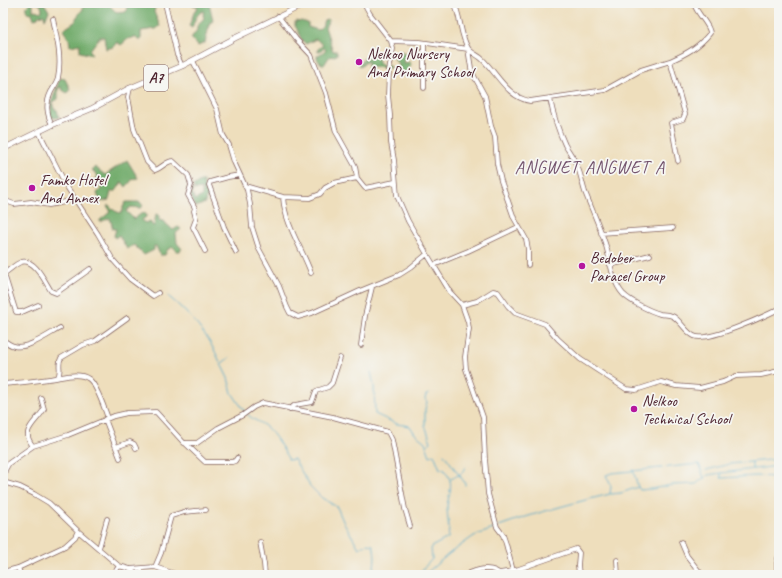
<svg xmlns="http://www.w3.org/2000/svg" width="782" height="578" font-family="Caveat,sans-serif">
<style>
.forest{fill:#72ac6c;stroke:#5e664c}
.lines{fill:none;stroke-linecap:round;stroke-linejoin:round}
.stream{stroke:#4aa5c8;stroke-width:1}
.minor-casing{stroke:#83625e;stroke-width:5.5}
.major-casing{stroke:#83625e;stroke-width:6}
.minor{stroke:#fff;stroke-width:4}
.major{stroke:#fff;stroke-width:5}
.poi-dot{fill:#b5179e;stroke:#f6f6f2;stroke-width:1.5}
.labels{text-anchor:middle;stroke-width:3.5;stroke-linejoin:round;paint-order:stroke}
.shield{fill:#f6f6f2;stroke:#7e6067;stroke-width:1}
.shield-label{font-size:15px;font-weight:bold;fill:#4a1f2b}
.poi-label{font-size:16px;fill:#4a1f2b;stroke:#f6f6f2;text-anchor:start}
.quarter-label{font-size:18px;letter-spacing:1px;fill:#75556f;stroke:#f6f6f2}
</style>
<rect width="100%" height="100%" fill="#f6f6f2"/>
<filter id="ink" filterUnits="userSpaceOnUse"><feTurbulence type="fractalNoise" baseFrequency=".025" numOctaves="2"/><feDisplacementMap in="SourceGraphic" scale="8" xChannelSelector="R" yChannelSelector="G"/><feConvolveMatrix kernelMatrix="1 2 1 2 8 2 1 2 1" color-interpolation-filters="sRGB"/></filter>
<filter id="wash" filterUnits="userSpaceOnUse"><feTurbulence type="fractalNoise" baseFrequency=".012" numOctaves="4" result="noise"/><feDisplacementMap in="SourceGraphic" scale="16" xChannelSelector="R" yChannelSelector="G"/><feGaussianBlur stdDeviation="0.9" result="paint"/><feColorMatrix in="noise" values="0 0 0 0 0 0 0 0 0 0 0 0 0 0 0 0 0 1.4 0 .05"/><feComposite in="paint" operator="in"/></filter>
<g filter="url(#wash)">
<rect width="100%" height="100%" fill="#eedebc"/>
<path class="forest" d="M30,3L33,5V11L35,10L41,12L42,9L40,4L36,3H44L49,11L45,19L44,15L38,16V18L34,19L32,13L27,12L26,7Z
M83,3H107L117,13L126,12L127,8L125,5H121L117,3H151L155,8L154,12L160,26L156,29L141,31V40H138L135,37L128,39L121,45L117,42L113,47L106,49L104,37H100L90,50L92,55L80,52V44L70,46L69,39L63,30L76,21V18L83,9Z
M193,3H209L213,20L212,22H210L205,43L198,46L191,38L197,30V26L204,18L203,15L204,11C197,12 194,22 192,28L189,26L195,10L198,8L197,6L192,5Z
M326,19L329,20L325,27L333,51H337V55L329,57L324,65C320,63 317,61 317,56L326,50L324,48L318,52L317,50L323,45L316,39L306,44C298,38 300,32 295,26V22L297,21L298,22L301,21L308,23V27L318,30L323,25V22Z
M379,51L378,59L380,64L383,66L388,65L391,68L367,67L369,62H365L361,67L359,66V64L365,57L369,58Z
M399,51L406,53L403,63L410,62L411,65L406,72V76H403L398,69L399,65L394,59Z
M60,78L65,79L70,89L67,93L61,89L62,87L58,88V99L53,102V108L57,110L59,117L56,118L50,117L49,114L51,110L50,107Z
M127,160L138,178L133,179L126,187L122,182L116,191L111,192L109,200L100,202L97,193L101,189L100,185L95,188L94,180L98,176L92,170L95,167L105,175Z
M200,181H203L205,192H208L211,196L209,199L206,197L205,203L196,207L189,194L191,189L193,190L192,194L195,200L202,196V189L195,190L193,186Z
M126,202H140L143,206L141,208L131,207L126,211L134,219L142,213L146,214V217L142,220L145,223L150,221L152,225L154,226L156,214L159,215V220L163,221L173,230L178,227L181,229L176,233L177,243L182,249L180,251H177L173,247L167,250L165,255H160L156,246H154V250L144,255L134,245L127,249L119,235L115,238L114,236L116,229H113L110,218L100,222V220L109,213L110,210L107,206L109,205L115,211L120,213L123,211V207Z"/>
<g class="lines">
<path class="stream" d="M168,296C190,314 209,336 220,362
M230,357L221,364L228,378L232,393L245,412
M371,372L374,386L375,414L397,424L410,426L415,434L425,442L430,456L434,454L440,469H444C446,473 449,477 450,480C452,489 448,498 447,506C447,517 450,528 448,538L431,547L432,559L420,572V575
M247,414C253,420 260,422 265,426C276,435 282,448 289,460L294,459L310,486L322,498L337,507L343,521L359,548L367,544L373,545C376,554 375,566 372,575
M426,446L431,442L425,425V409L427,402L425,399L426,395L429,394
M444,454L465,483V485
M752,469V462
M706,470L730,464L779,459
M721,473V478L756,476L779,477
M451,479L462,473L465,467
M638,487L640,490L651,489L672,485L696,484L708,475L721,473L779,466
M611,494L621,493L638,487L633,470
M499,526C535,513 573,503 610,494L611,486L606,475L612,473L699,464L704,478
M424,575L450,553L474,536L496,528"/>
</g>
</g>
<g filter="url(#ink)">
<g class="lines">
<defs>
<path id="minor" d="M165,3L177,55L182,66
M364,3L370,14L391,41L393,49L389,71L388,95L390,115L391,143L394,160L397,196L408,221L427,254L450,292L462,305L468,322L469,329L465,357L466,369L483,417L485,459L488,494L497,527L503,535L506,544L513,571
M454,3C461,17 460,35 468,48C471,53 478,55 482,59C497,73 508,98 530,101L605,90L641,70L670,61
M278,16L296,39L311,55L326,93L336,132L355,166L357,178L365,188L395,182
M391,41L420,42L468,49L471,68L474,76L485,96L491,126L495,137L497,164L501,181L514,218L526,239L528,249V265
M424,43V88
M193,61L217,109L223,135L229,145L234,162L247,190L250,204L252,227L259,249L279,286L287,307L290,313L298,317L312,313L362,290L399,275L410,268L427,254
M130,88L128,97L134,129L147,162L155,170C162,168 166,161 173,161L188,175L191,185L188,195L195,208L194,211L196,219L193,227L205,251
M550,99C553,114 558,130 565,145C569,152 574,158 577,166C581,174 582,183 585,192C592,210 600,227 606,246C611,262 611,280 623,294C631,302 650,311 660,314C664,315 668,314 672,316C679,318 685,332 694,336C707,343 765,316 779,309
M52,125C47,114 45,104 51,92C53,88 57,83 58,78C62,58 57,39 53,19
M39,132L67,187L98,234L113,260L130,279L153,296L158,293
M678,161L671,123L683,119L685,114L670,61C686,54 699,47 710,33C710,25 697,14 694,4L695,3
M245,186L283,197L310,198L320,194L325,188L334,183L357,178
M283,197C285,225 302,248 311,273
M3,200L14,204L31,202L49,205L65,202L74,199
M601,233L673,228
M236,252L224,227L209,185L210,182L228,177L240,175
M434,265L468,251L518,227
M610,265L650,255
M3,274C9,271 15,264 21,262C35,258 45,282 51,291L56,293L90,269
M4,274L16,312H22L38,305
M462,305L477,301L493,291L498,292L508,306L515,313L545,324L558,339L580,359L626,389L636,390L661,382L676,386L700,388L723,382L736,376L761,375L779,371
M3,340C6,342 10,345 14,346C27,350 49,334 60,328
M361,345L365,316L372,287
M58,377C62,371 57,364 61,358L83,345L95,341L127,318
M3,384C18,383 34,381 49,379C61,378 78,371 89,379C97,385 104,408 108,418
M290,409L295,405L312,402L316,391L328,387L332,383L340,358
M105,419L120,458
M185,443L205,462H232L235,461L237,458
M33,446C19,430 37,422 44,409L41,398
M116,447L130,442L134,444L136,448
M260,542L264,564L265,575
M681,542L687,556L702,575
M99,548L107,519
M617,560L618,575
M155,567L161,553L171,516L184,512L206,510
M18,568L21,575
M130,569L136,575
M3,572L18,568L65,546L75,537L78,531
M500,573L513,571L576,549L579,553L578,565L579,575
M113,575L119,566
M178,575L155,567L130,569L119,566L78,531L49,503L34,494L20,487L3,482L5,470L9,463L33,446L68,435L114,416L127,413L156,412L184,443H197L218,428L243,415L254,407L263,403L333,417L388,432L392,440L405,509L410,526
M466,575C477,569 492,565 501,575
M777,575V563L779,555"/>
<path id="major" d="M3,149L52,125L93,108L130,88L182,66L235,38L307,3"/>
</defs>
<use href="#minor" class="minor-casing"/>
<use href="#major" class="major-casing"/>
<use href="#minor" class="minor"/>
<use href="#major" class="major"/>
</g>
</g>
<g class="poi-dot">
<circle cx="359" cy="62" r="4"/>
<circle cx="32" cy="188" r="4"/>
<circle cx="582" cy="266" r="4"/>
<circle cx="634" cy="409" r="4"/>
</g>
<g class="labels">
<rect class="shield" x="144" y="65" width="24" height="26" rx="3"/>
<g class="shield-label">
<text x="156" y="83">A7</text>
</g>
<g class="poi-label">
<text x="367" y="59">Nelkoo Nursery<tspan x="367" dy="18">And Primary School</tspan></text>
<text x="40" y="185">Famko Hotel<tspan x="40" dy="18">And Annex</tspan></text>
<text x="590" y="263">Bedober<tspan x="590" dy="18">Paracel Group</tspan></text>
<text x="642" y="406">Nelkoo<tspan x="642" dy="18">Technical School</tspan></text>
</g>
<g class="quarter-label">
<text x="590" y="173">ANGWET ANGWET A</text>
</g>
</g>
<rect width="782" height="578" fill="none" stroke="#f6f6f2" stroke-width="16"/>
</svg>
